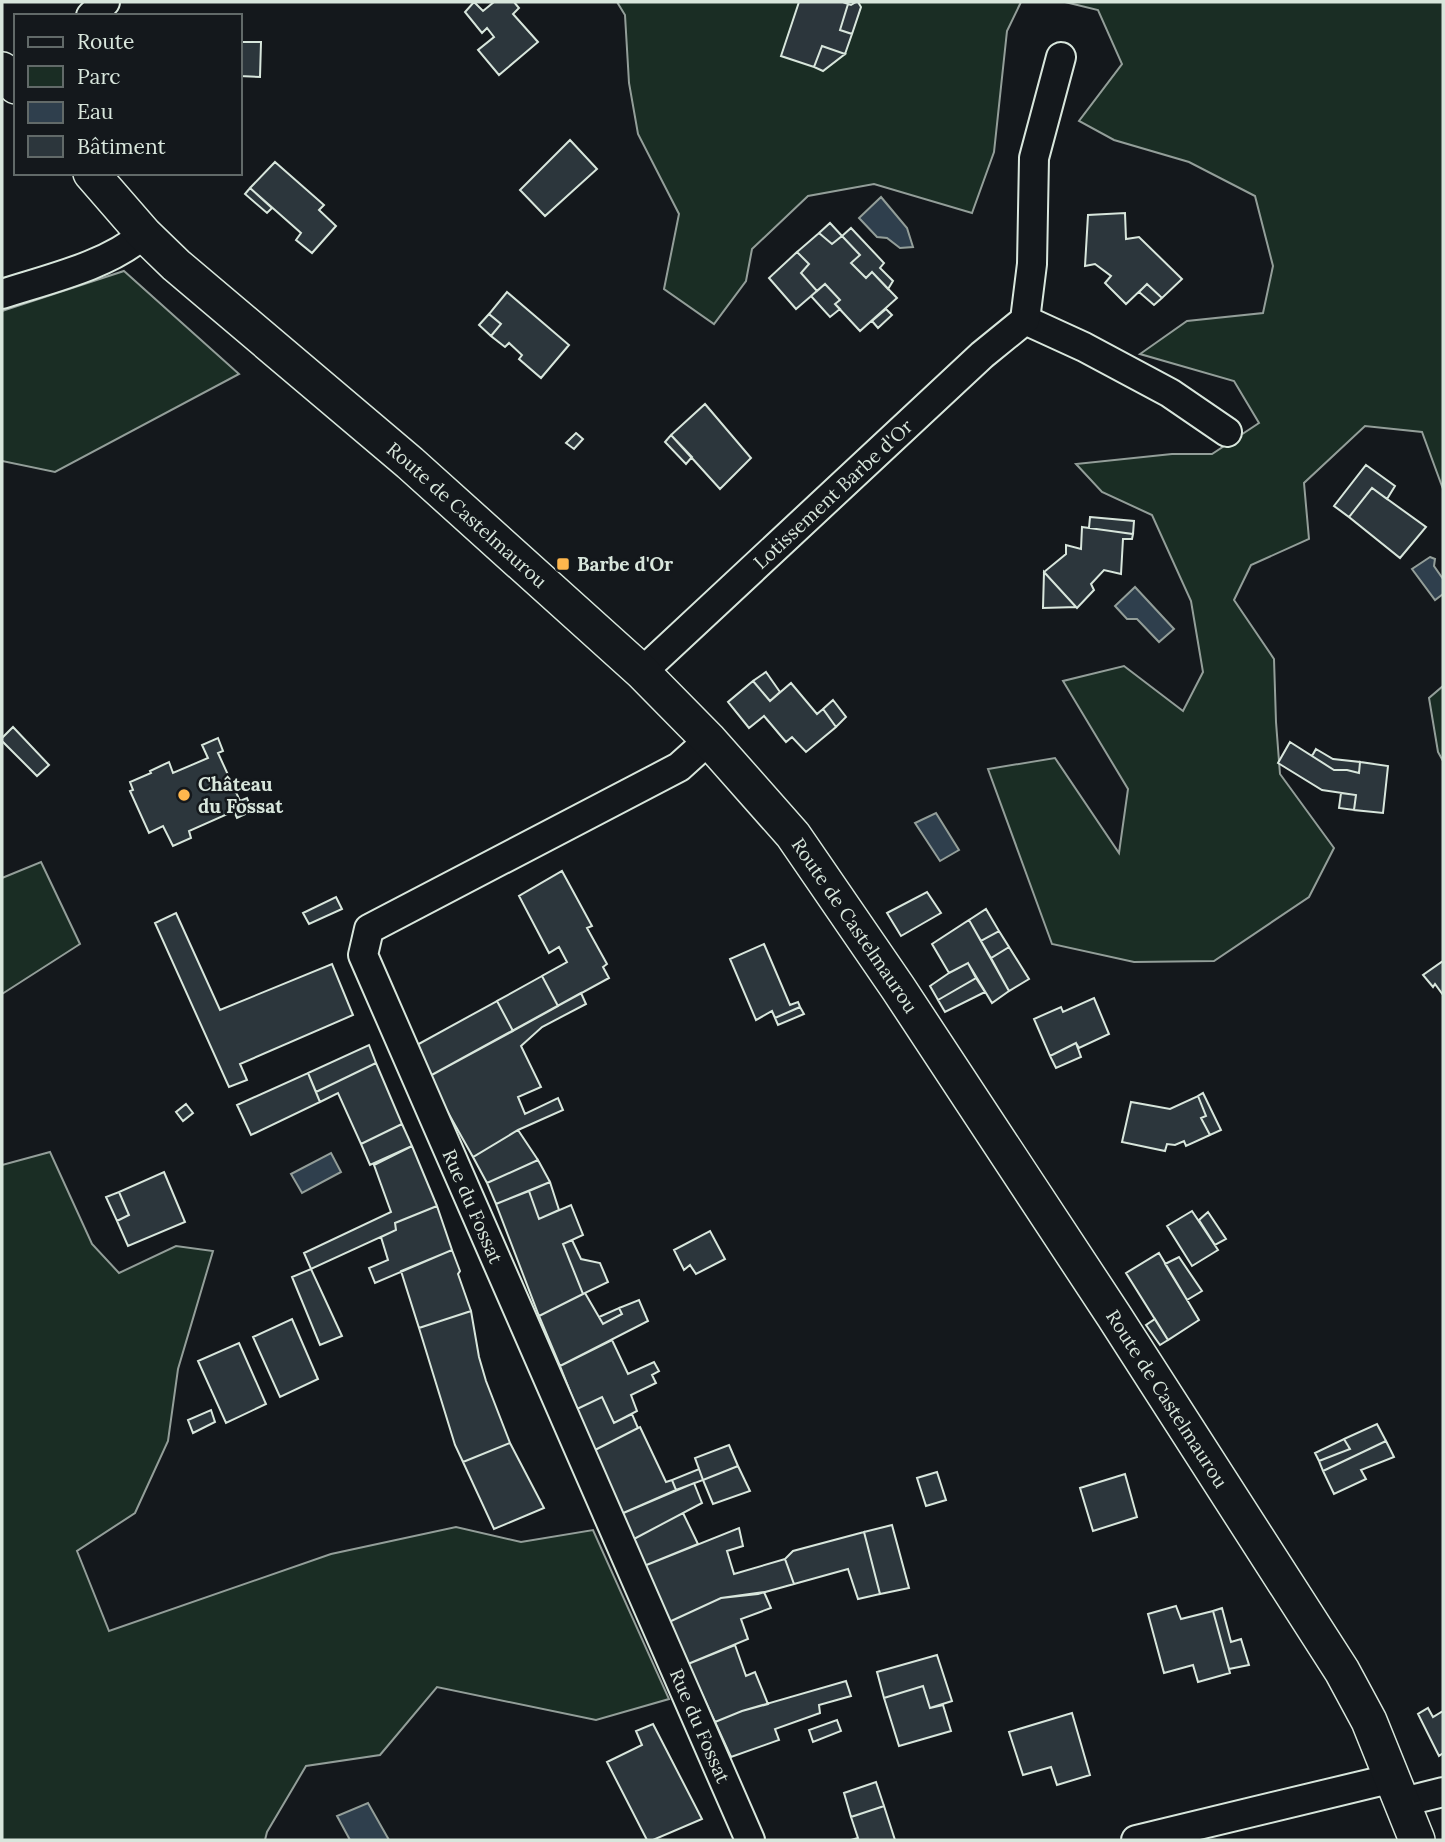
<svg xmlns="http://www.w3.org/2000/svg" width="1445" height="1842" font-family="Lora,serif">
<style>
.green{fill:#1a2d24;stroke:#939e99;stroke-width:2}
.water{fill:#2f3f4d;stroke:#939e99;stroke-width:2}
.building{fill:#2c363c;stroke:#d8e6dc;stroke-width:2}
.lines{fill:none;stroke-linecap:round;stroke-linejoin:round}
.minor-casing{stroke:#d8e6dc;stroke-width:32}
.tertiary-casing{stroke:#d8e6dc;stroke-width:38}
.minor{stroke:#14181c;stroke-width:28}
.tertiary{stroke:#14181c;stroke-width:35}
.poi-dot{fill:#ffb74d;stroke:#14181c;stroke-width:2.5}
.labels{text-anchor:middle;stroke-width:5;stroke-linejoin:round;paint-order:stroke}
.street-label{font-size:19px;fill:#d8e6dc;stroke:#14181c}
.poi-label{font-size:19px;font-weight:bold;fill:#d8e6dc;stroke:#14181c;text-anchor:start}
</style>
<rect width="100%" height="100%" fill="#14181c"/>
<path class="green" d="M617,2H1021L1007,31L994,152L972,213L874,184L808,196L752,249L746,281L714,324L664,289L679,214L638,134L629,83L625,15Z
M1065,2H1443V489L1422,432L1365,426L1304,483L1309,539L1251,565L1234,600L1274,659L1276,722L1280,774L1334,848L1309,897L1214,961L1134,962L1052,944L988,769L1055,758L1119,853L1128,789L1063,681L1124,666L1183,711L1203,672L1191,601L1152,515L1102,492L1076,464L1172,454H1212L1259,423L1234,381L1140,354L1187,321L1263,313L1273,266L1255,196L1189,162L1114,140L1079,121L1122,64L1098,10Z
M124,271L239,374L55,472L2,461V311Z
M1443,686V761L1438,752L1429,698Z
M41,862L80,944L2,994V878Z
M50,1152L92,1244L119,1273L176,1246L213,1251L178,1369L168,1441L135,1513L77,1551L109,1631L331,1554L456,1527L521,1542L593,1530L669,1699L596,1720L437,1687L380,1755L306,1766L267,1832L265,1840H2V1165Z"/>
<path class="water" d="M881,197L907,228L913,247L900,248L887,238L877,237L859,218Z
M1430,557L1435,559L1434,566L1443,579V594L1435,600L1412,569Z
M1135,587L1174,629L1159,642L1137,619H1127L1115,606Z
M936,813L959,850L940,861L915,823Z
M331,1153L341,1172L302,1193L291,1174Z
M368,1803L389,1840H350L337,1816Z"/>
<path class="building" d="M474,2L483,11L494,2H514L519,8L513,14L538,42L499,75L478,50L494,37L487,28L482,33L465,12Z
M799,2H843L848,4L840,30L852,34L845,54L822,46L814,67L781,56Z
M856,2H858L861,7L852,34L840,30L848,4L851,5Z
M240,42H261L260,77L240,76Z
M822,46L845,54L823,71L814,67Z
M570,140L597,169L545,216L520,190Z
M275,162L324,205L319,210L336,226L312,253L296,240L301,233L250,188Z
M250,188L272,208L267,213L245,194Z
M1125,213L1126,239L1139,237L1182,279L1162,298L1147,284L1126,304L1105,283L1111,276L1095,264L1085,266L1088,215Z
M830,223L842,236L832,244L819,233Z
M851,228L884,263L880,268L893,281L888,289L872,272L866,278L851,263L860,255L842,236Z
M819,233L832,244L842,236L860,255L851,263L866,278L872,272L897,298L860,331L835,304L840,300L825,284L817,291L801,273L809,264L797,252Z
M797,252L809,264L801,273L817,291L796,309L769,278Z
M825,284L840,300L835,304L840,309L830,317L811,296Z
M1147,284L1162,298L1154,305L1139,292Z
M507,292L569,345L541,378L519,359L522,355L509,343L505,347L491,336L501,324L489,314Z
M886,309L892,315L878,328L872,321Z
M489,314L501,324L491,336L479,325Z
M705,404L751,458L720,489L671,435Z
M576,433L583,439L574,449L566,443Z
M671,435L692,457L686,464L665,442Z
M1366,465L1395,486L1387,499L1372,488L1349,517L1334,506Z
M1372,488L1426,527L1400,558L1349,517Z
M1090,517L1134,521L1133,534L1089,528Z
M1082,527L1133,534L1132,539H1123L1121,574L1104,570L1091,584L1094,590L1077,608L1044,572L1066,554V545L1081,549Z
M1044,572L1076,607L1043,608Z
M766,672L780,692L770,701L753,681Z
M753,681L770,701L791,683L817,714L823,709L836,727L806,752L792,737L786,742L764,716L749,728L728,702Z
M833,700L846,717L836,727L823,709Z
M13,727L49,765L37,776L2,741V738Z
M218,738L223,751L218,753L240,801L247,798L252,811L237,818L234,811L189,831L191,838L173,846L163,826L149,833L130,791L133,790L130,782L151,773L150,771L169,762L173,773L208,758L202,745Z
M1290,742L1334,770H1347L1359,773L1360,762L1388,766L1383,813L1354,810L1356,795L1322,790L1278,763Z
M1316,749L1333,759L1360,762L1359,773L1347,770H1334L1312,756Z
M1341,793L1356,795L1354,810L1339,808Z
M562,871L592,926L587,928L607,964L603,967L609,978L558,1006L542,976L567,962L559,947L549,953L519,896Z
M927,892L941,913L901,936L887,913Z
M336,897L342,909L309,924L303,913Z
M986,909L999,931L981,941L969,920Z
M176,913L220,1010L332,964L353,1015L240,1064L247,1080L229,1087L155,923Z
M969,920L1009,991L992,1003L968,963L949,973L932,944Z
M999,931L1009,947L991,958L981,941Z
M764,944L790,1005L798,1002L800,1007L775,1018L772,1011L756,1020L730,959Z
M1009,947L1029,979L1009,991L991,958Z
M1443,961V995L1435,984L1433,987L1423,975Z
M968,963L976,978L938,1000L930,986L949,973Z
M542,976L558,1006L513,1031L497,1001Z
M976,978L985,992L945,1012L938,1000Z
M581,993L586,1004L542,1027L521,1046L541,1087L518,1097L525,1114L558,1098L563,1110L518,1130L473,1157L428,1077Z
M1094,998L1109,1034L1079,1048L1076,1043L1050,1056L1034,1019L1061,1007L1063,1012Z
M497,1001L513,1031L428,1077L415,1046Z
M800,1007L804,1014L778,1025L775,1018Z
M1076,1043L1081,1057L1056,1068L1050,1056Z
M369,1045L376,1063L316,1092L308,1073Z
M376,1063L402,1124L361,1144L338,1093L320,1102L316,1092Z
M308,1073L320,1102L251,1135L237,1105Z
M1203,1093L1221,1130L1210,1135L1201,1118L1206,1116L1198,1096Z
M1198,1096L1206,1116L1201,1118L1210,1135L1186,1146L1184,1141L1175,1145L1167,1144L1165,1151L1122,1142L1131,1102L1170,1109Z
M186,1104L193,1113L183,1121L176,1112Z
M402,1124L412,1146L370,1165L361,1144Z
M518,1130L538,1160L487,1183L473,1157Z
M412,1146L437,1206L395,1223L396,1230L311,1269L304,1253L391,1212L374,1165Z
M538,1160L550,1182L496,1204L487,1183Z
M164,1172L185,1222L128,1246L117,1221L129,1215L119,1192Z
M550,1182L559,1210L539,1219L529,1191Z
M529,1191L539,1219L571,1205L583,1235L563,1244L583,1294L539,1316L496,1204Z
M119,1192L129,1215L117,1221L106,1197Z
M437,1206L452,1250L375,1283L369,1268L388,1260L381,1237L396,1230L395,1223Z
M1192,1211L1218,1250L1192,1266L1167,1226Z
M1208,1212L1226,1239L1215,1245L1199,1220Z
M710,1231L725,1259L696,1274L690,1265L684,1270L674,1250Z
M572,1240L581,1259L600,1263L608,1282L583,1294L563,1244Z
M452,1250L460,1271L458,1274L471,1311L419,1328L401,1271Z
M1159,1253L1199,1320L1168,1340L1126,1273Z
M1179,1257L1202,1291L1187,1300L1165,1264Z
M311,1269L342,1336L320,1345L292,1277Z
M585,1293L603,1324L622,1314L619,1308L639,1300L648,1321L560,1366L539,1316Z
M619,1308L622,1314L603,1324L599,1317Z
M471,1311L479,1357L486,1381L510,1443L463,1462L455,1445L419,1328Z
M292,1319L318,1379L280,1397L253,1337Z
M1155,1319L1168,1340L1160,1345L1146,1325Z
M612,1340L628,1374L654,1362L659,1371L652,1375L656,1383L631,1395L637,1411L614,1423L602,1397L577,1409L560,1366Z
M239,1343L266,1404L226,1423L198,1361Z
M602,1397L614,1423L632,1414L638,1428L595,1450L577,1409Z
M211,1410L215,1422L193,1433L188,1420Z
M1377,1424L1386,1441L1323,1471L1319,1461L1350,1449L1344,1439Z
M640,1427L666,1482L672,1480L676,1490L621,1514L595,1450Z
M1344,1439L1350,1449L1319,1461L1315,1453Z
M1386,1441L1394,1457L1361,1470L1366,1479L1334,1494L1323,1471Z
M510,1443L544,1508L494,1529L463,1462Z
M729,1445L738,1466L703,1480L695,1458Z
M738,1466L750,1491L713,1504L703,1480Z
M699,1469L703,1480L676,1490L672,1480Z
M937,1472L946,1500L926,1506L917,1478Z
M1125,1474L1137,1517L1093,1531L1080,1488Z
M694,1483L702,1503L632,1540L621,1514Z
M683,1513L698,1544L644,1566L632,1540Z
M892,1525L909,1588L880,1594L864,1532Z
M739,1528L743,1546L727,1551L734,1574L785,1559L794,1584L758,1594L721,1598L669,1622L644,1566Z
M864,1532L880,1594L858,1599L848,1569L794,1584L785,1559L793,1551Z
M764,1592L771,1608L741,1619L748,1639L688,1664L669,1622L721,1598Z
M1176,1606L1181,1619L1213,1611L1230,1673L1198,1682L1193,1665L1164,1673L1148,1614Z
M1222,1608L1231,1642L1241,1639L1249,1665L1229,1669L1213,1611Z
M735,1645L746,1676L755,1672L768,1704L742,1711L715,1722L688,1664Z
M937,1655L952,1701L930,1708L923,1686L884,1698L877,1672Z
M846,1681L851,1696L819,1705L820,1713L775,1729L779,1740L731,1757L715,1722L742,1711Z
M923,1686L930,1708L943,1705L951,1731L899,1746L884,1698Z
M1428,1708L1433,1717L1443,1711V1753L1439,1756L1418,1714Z
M1072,1713L1090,1775L1057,1785L1051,1767L1023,1775L1009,1732Z
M837,1720L841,1731L813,1742L809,1730Z
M653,1724L702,1819L653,1840H647L607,1762L642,1745L636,1731Z
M876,1782L884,1806L851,1817L844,1793Z
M884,1806L895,1840H851L858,1838L851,1817Z"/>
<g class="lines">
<defs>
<g id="minor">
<path d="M91,16L105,2"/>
<path d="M2,294C48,279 107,266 144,234"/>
<path d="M1025,320L1084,347L1170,393L1227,432"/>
<path id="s1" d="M642,672L982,355L1025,320L1032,264L1034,158L1061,57"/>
<path id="s2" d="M709,740L679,767L369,929L363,955L750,1840"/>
<path d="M1404,1804L1419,1798L1443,1792"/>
<path d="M1136,1840L1377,1782L1391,1777"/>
</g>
<g id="tertiary">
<path d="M2,70L16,86"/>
<path id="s3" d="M91,173L144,234L176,265L410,463L642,672L709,740L793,835L898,988L1114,1316L1342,1671L1369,1721L1417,1840"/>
</g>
</defs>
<use href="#minor" class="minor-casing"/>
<use href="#tertiary" class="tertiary-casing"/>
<use href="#minor" class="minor"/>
<use href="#tertiary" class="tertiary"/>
</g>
<g class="poi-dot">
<rect x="556" y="557" width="14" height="14" rx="3.5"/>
<circle cx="184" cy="795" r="7"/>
</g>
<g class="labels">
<g class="street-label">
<text dy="7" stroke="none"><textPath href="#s1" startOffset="261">Lotissement Barbe d'Or</textPath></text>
<text dy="7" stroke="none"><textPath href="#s3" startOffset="509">Route de Castelmaurou</textPath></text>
<text dy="7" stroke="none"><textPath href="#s3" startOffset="1076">Route de Castelmaurou</textPath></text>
<text dy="7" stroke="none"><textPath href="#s2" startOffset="691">Rue du Fossat</textPath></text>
<text dy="7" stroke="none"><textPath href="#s3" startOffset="1643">Route de Castelmaurou</textPath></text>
<text dy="7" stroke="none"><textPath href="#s2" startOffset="1258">Rue du Fossat</textPath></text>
</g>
<g class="poi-label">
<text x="577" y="571">Barbe d'Or</text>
<text x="198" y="791">Château<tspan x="198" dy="22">du Fossat</tspan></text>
</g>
</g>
<rect width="1445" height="1842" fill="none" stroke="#d8e6dc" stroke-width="7"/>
<rect x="14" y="14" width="228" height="161" fill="#14181c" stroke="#626a69" stroke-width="2"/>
<rect x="28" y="37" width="35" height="10" fill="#14181c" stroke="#626a69" stroke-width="2"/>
<text x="77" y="49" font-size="21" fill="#d8e6dc">Route</text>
<rect x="28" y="66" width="35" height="21" fill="#1a2d24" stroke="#626a69" stroke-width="2"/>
<text x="77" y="84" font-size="21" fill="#d8e6dc">Parc</text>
<rect x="28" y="102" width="35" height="21" fill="#2f3f4d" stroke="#626a69" stroke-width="2"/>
<text x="77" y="119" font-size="21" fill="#d8e6dc">Eau</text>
<rect x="28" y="136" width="35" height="21" fill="#2c363c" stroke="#626a69" stroke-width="2"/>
<text x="77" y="154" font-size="21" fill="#d8e6dc">Bâtiment</text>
</svg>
